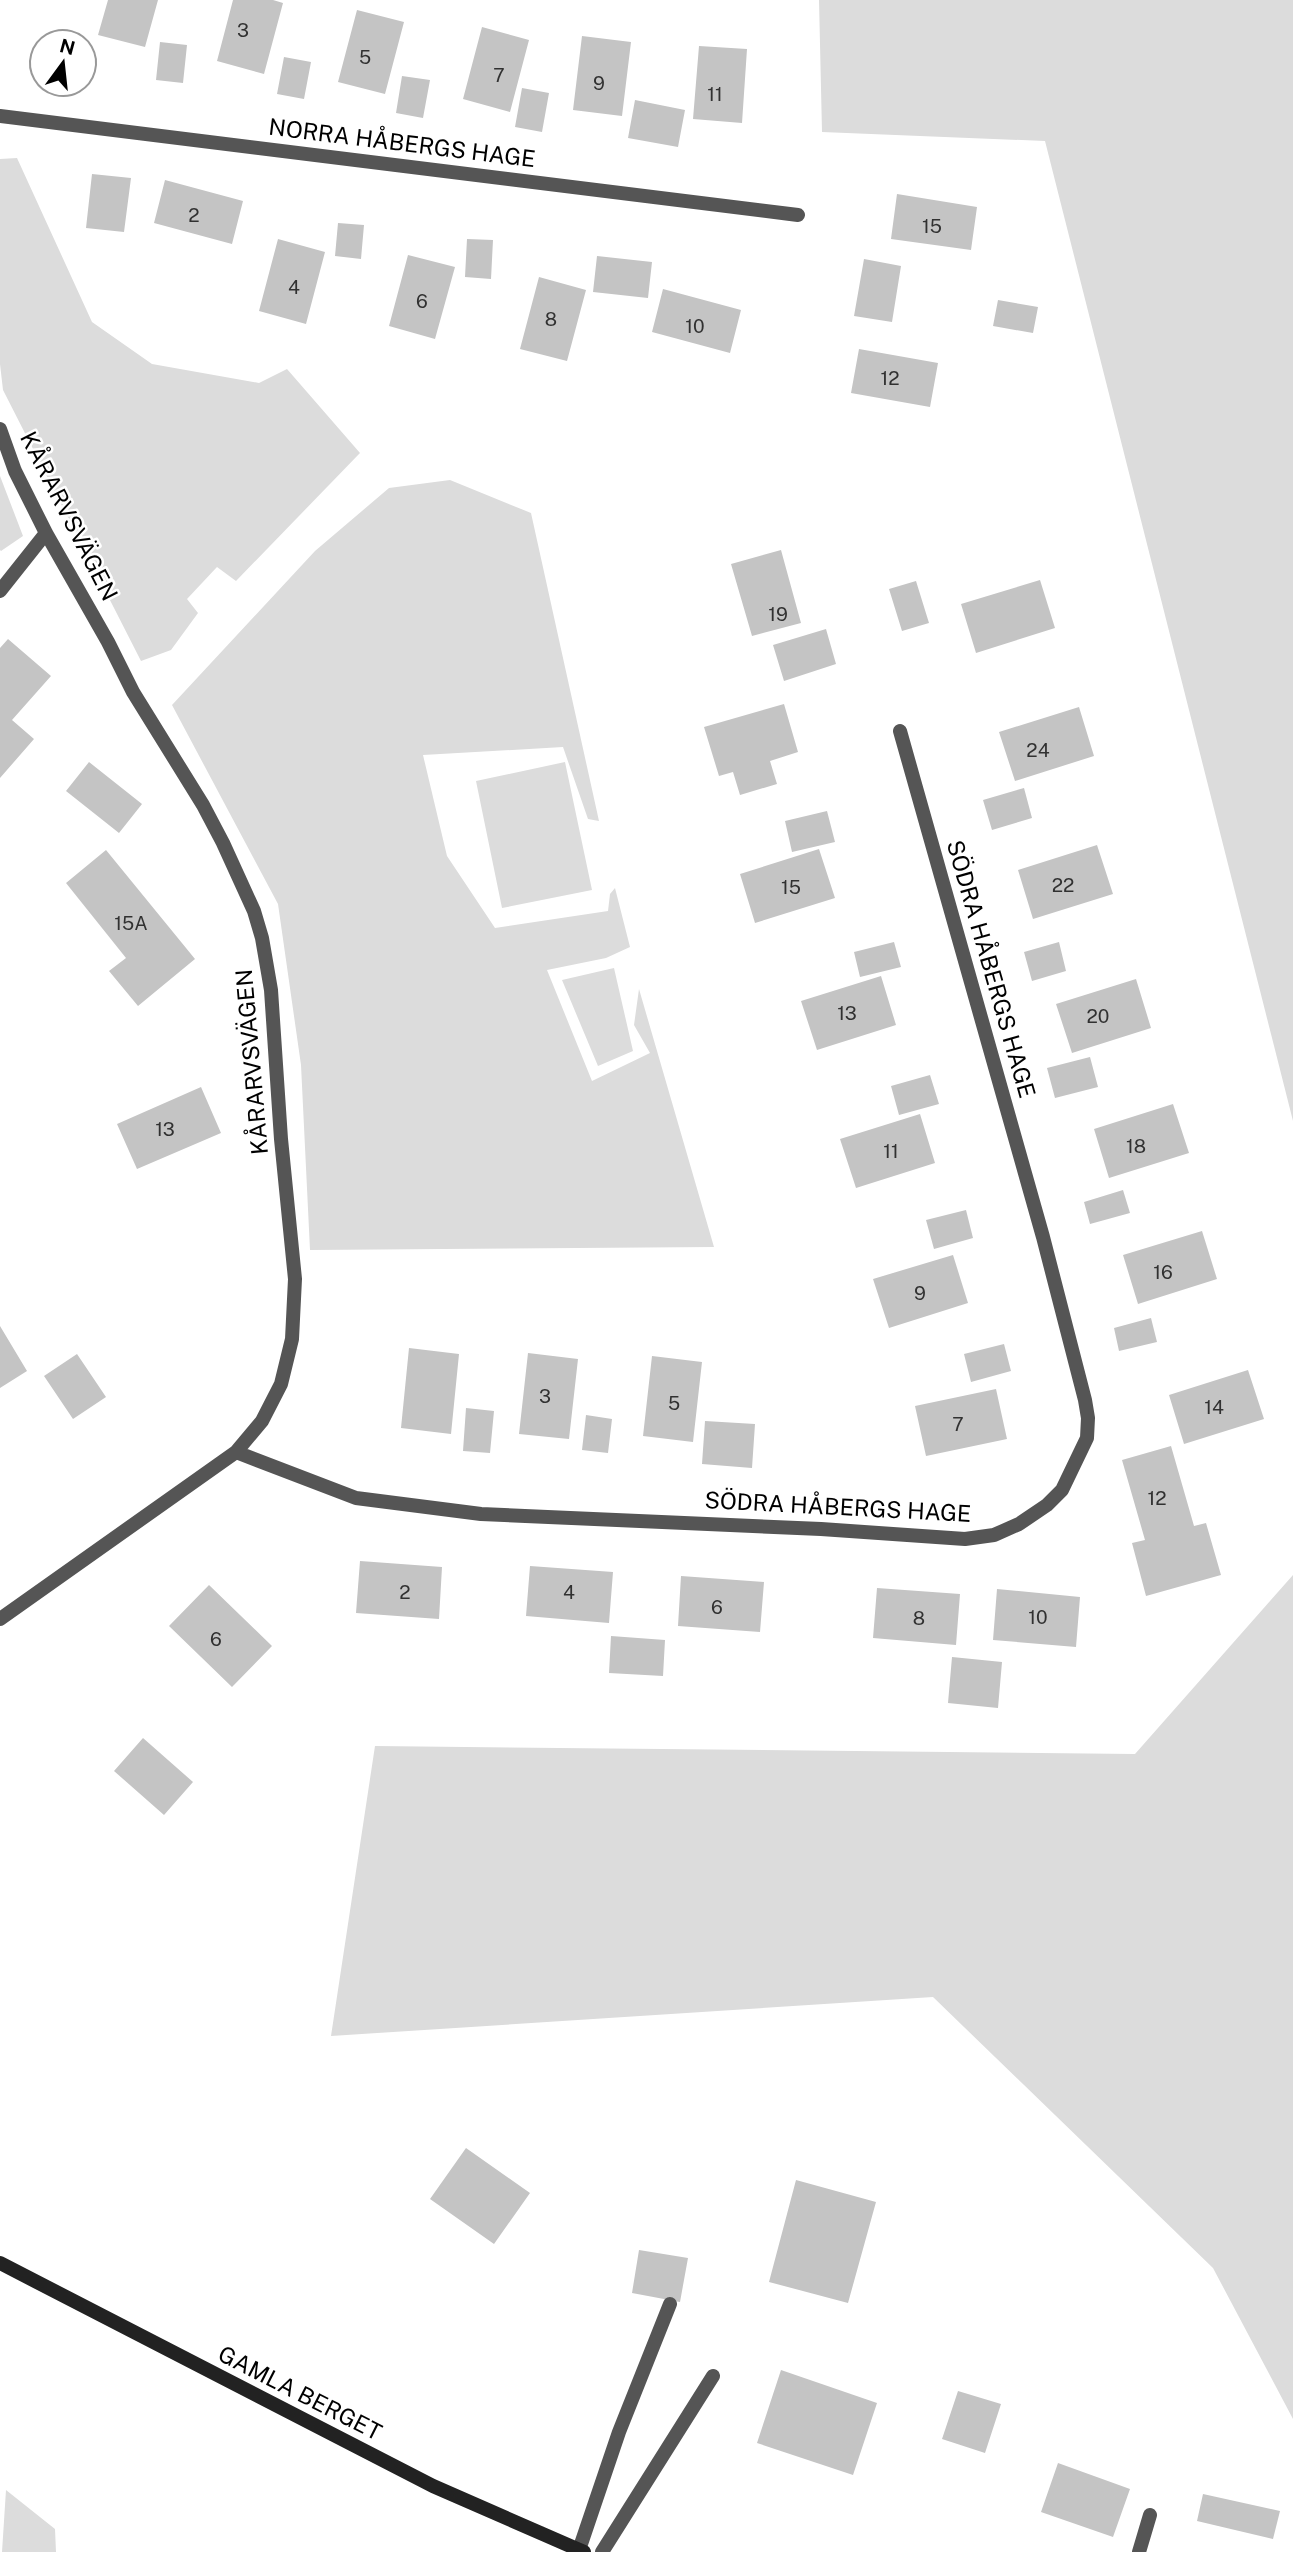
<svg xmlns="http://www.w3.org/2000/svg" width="1293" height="2552" font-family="'Public Sans',sans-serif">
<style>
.green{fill:#dcdcdc}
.building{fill:#c4c4c4}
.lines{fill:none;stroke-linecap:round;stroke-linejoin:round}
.lane{stroke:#555;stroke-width:14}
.street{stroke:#555;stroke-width:14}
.secondary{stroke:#222;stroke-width:14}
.labels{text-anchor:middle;stroke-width:5;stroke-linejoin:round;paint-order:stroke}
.number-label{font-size:19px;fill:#313131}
.street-label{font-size:23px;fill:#000;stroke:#fff}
</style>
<rect width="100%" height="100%" fill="#fff"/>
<path class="green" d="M819,0H1293V1121L1045,141L822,132Z
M17,158L92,322L152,364L259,383L287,369L360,453L236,581L217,567L187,599L198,613L171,650L141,661L3,390L0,364V159Z
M0,476L23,536L1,551L0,550Z
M450,480L531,513L599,821L588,819L563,747L423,755L447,856L495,928L608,911L610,894L615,888L630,947L606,958L547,970L592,1081L650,1053L634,1025L639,989L714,1247L310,1250L301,1065L278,904L172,705L315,551L389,488Z
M565,762L592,890L502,908L476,781Z
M614,968L633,1051L598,1066L562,980Z
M1293,1575V2419L1213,2268L933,1997L331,2036L375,1746L1135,1754Z
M6,2490L55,2529L56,2552H2Z"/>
<path class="building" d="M108,0H158L145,47L98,35Z
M233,0H273L283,3L264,74L217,61Z
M357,10L404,22L385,94L338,82Z
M482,27L529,40L510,112L463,99Z
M582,36L631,42L622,116L573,110Z
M160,42L187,45L183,83L156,80Z
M699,46L747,49L742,123L693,119Z
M284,57L311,62L304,99L277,94Z
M402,76L430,80L423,118L396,113Z
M522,88L549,93L542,132L515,127Z
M635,100L685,110L678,147L628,138Z
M92,174L131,178L124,232L86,228Z
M165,180L243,201L232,244L154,223Z
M897,194L977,207L971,250L891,239Z
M338,223L364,225L361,259L335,256Z
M278,239L325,252L306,324L259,311Z
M467,239L493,240L491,279L465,277Z
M408,255L455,267L435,339L389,326Z
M597,256L652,262L648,298L593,292Z
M864,259L901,266L892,322L854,316Z
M539,277L586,290L567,361L520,349Z
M663,289L741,310L730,353L652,332Z
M998,300L1038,307L1033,333L993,326Z
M859,349L938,363L930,407L851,393Z
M781,550L801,623L752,636L731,564Z
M1040,580L1055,628L976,653L961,604Z
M916,581L929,623L902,631L889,589Z
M826,629L836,664L784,681L773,645Z
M8,639L51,676L12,720L34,739L0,778V648Z
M784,704L798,752L770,761L777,784L740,795L733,772L719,776L704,727Z
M1079,707L1094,756L1015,781L999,732Z
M89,762L142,804L119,833L66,791Z
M1024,788L1032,818L992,830L983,800Z
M827,811L835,842L792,852L785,821Z
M1097,845L1113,894L1033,919L1018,870Z
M819,849L835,898L755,923L740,874Z
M106,850L195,959L138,1006L109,971L126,958L66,883Z
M894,942L901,967L860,977L854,952Z
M1059,942L1066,971L1032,981L1024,952Z
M881,976L896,1025L817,1050L801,1001Z
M1136,979L1151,1028L1072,1053L1056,1004Z
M1090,1057L1098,1087L1055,1098L1047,1068Z
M930,1075L939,1104L899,1115L891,1086Z
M201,1087L221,1133L137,1169L117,1124Z
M1173,1104L1189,1153L1109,1178L1094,1129Z
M920,1114L935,1163L856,1188L840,1139Z
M1123,1190L1130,1213L1090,1224L1084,1202Z
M966,1210L973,1238L934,1249L926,1220Z
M1202,1231L1217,1279L1138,1304L1123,1255Z
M953,1255L968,1303L889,1328L873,1279Z
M1151,1318L1157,1342L1119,1351L1114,1328Z
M0,1326L27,1371L0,1388Z
M1004,1344L1011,1371L971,1382L964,1354Z
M409,1348L459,1354L451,1434L401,1428Z
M528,1353L578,1359L569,1439L519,1434Z
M77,1354L106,1397L73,1419L44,1376Z
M652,1356L702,1362L693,1442L643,1436Z
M1248,1370L1264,1419L1184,1444L1169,1395Z
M996,1389L1007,1439L926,1456L915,1406Z
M466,1408L494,1411L490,1453L463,1451Z
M586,1415L612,1419L608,1453L582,1450Z
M705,1421L755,1424L752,1468L702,1464Z
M1171,1446L1194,1526L1206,1523L1221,1575L1146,1596L1132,1543L1145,1540L1122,1460Z
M360,1561L442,1567L439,1619L356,1613Z
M530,1566L613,1572L609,1623L526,1616Z
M681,1576L764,1582L760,1632L678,1626Z
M209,1585L272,1646L232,1687L169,1626Z
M877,1588L960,1594L956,1645L873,1638Z
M997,1589L1080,1597L1076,1647L993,1640Z
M611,1636L665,1640L663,1676L609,1673Z
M952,1657L1002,1662L998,1708L948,1703Z
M143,1738L193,1782L164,1815L114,1771Z
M466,2148L530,2193L494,2244L430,2199Z
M796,2180L876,2202L848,2303L769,2282Z
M639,2250L688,2258L680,2302L632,2293Z
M781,2370L877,2403L853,2475L757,2443Z
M958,2391L1001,2404L985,2453L942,2439Z
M1058,2463L1130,2489L1113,2537L1041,2512Z
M1203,2494L1280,2511L1273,2539L1197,2521Z"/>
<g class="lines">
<path class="lane" d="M602,2552L713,2376
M1139,2552L1150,2515"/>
<path class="street" d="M0,116L798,215
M0,429L15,471L46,533L108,642L133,692L203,805L223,843L254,911L262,938L271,990L281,1139L295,1279L292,1339L281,1384L262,1421L236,1452L0,1619
M0,591L46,533
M236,1452L356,1498L481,1514L821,1529L965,1539L994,1535L1019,1524L1047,1505L1062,1490L1087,1438L1088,1418L1085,1400L1043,1237L900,731
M579,2550L619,2432L670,2304"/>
<path class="secondary" d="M0,2263L433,2486L584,2552"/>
</g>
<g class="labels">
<g class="number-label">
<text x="243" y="37">3</text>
<text x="365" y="64">5</text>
<text x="499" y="82">7</text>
<text x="599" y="90">9</text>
<text x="715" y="101">11</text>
<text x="194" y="222">2</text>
<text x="932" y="233">15</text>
<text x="294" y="294">4</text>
<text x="422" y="308">6</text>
<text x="551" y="326">8</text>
<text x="695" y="333">10</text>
<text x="890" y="385">12</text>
<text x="778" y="621">19</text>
<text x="1038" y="757">24</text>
<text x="1063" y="892">22</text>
<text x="791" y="894">15</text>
<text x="131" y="930">15A</text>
<text x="847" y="1020">13</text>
<text x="1098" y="1023">20</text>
<text x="165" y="1136">13</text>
<text x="1136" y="1153">18</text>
<text x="891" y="1158">11</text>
<text x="1163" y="1279">16</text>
<text x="920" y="1300">9</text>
<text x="545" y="1403">3</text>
<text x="674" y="1410">5</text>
<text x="1214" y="1414">14</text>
<text x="958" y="1431">7</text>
<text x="1157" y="1505">12</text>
<text x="405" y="1599">2</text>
<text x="569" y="1599">4</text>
<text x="717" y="1614">6</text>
<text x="1038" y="1624">10</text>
<text x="919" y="1625">8</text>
<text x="216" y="1646">6</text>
</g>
<g class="street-label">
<text transform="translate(402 143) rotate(7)" y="8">NORRA HÅBERGS HAGE</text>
<text transform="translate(69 516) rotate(63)" y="8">KÅRARVSVÄGEN</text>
<text transform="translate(991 969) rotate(74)" y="8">SÖDRA HÅBERGS HAGE</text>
<text transform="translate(252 1062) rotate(-95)" y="8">KÅRARVSVÄGEN</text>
<text transform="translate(838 1507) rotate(3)" y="8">SÖDRA HÅBERGS HAGE</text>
<text transform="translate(300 2393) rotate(27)" y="8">GAMLA BERGET</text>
</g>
</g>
<g transform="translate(63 63) rotate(15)"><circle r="33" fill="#ffffff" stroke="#999999" stroke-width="2"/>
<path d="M0-5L12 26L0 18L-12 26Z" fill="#000000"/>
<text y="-10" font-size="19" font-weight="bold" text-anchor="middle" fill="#000000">N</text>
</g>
</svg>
